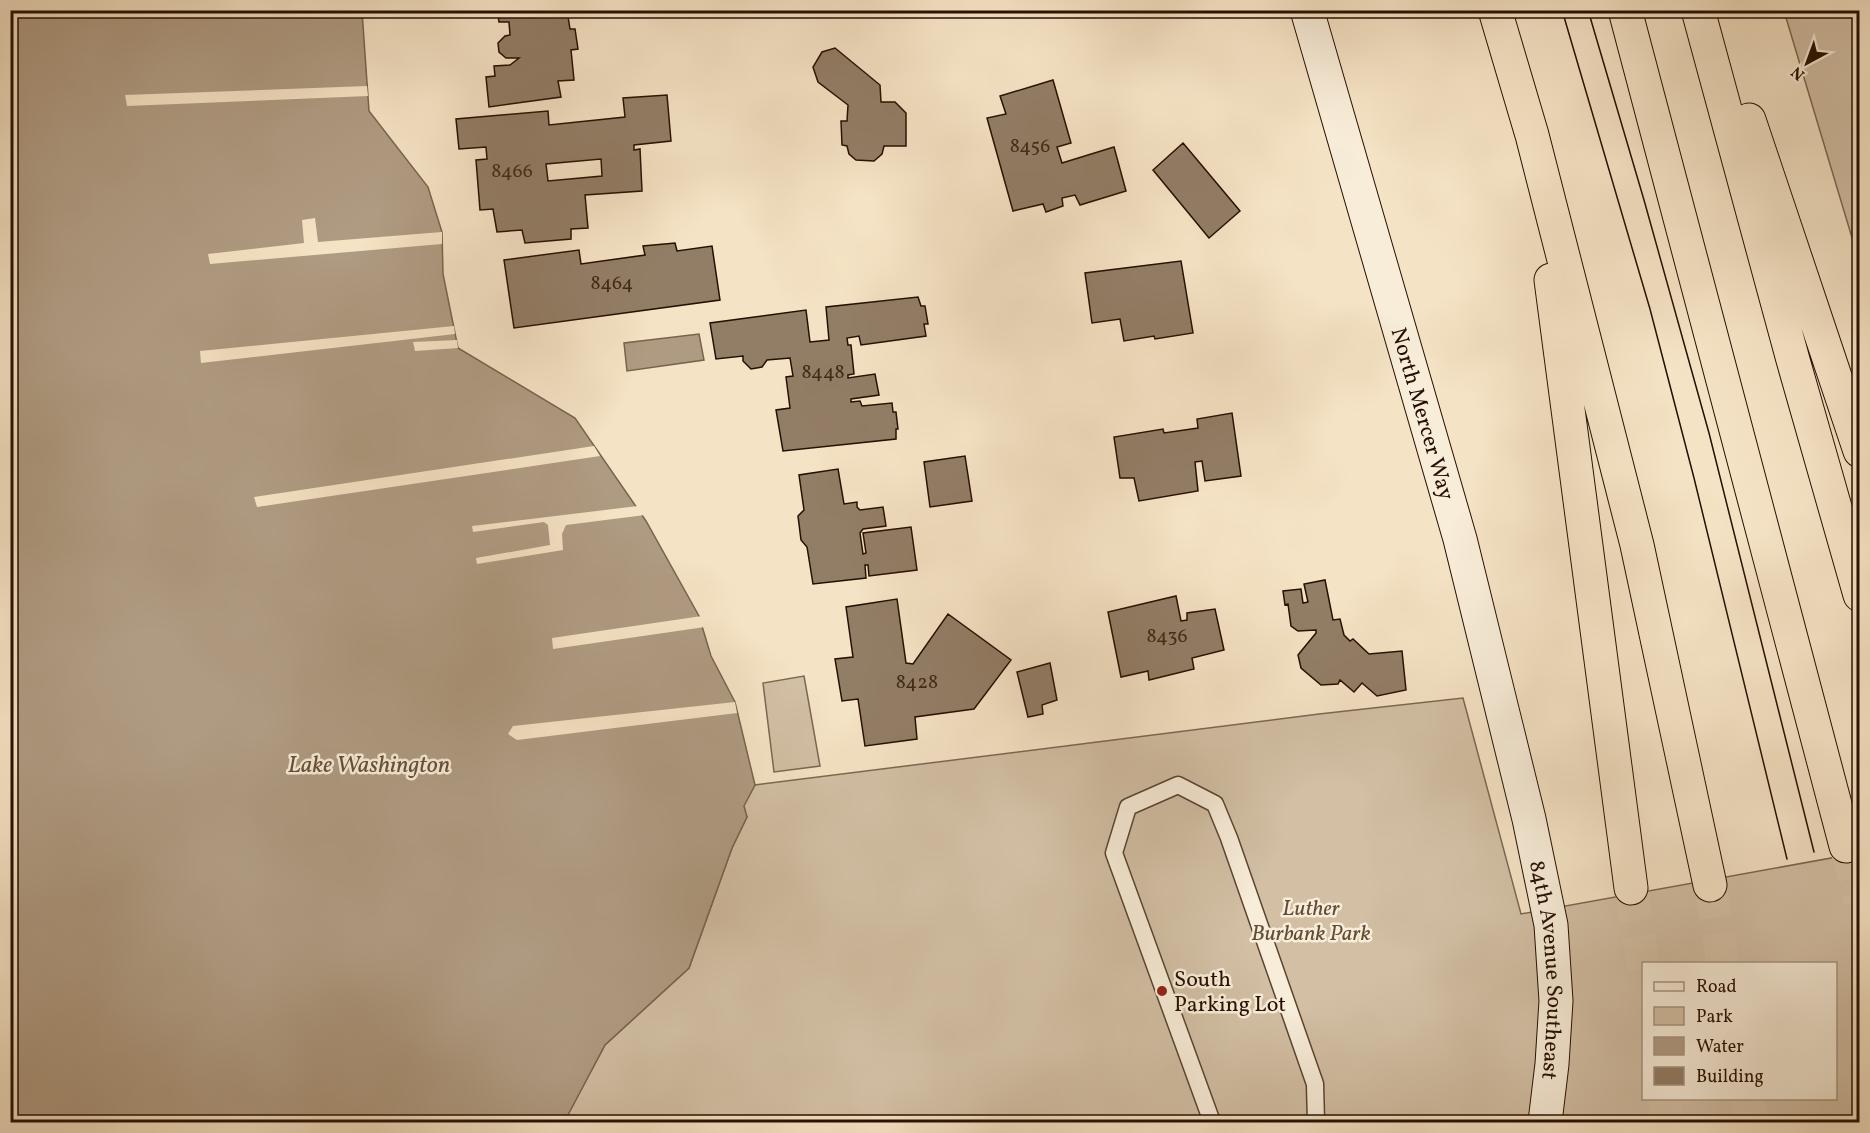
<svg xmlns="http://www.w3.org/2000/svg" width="1870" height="1133" font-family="Vollkorn,serif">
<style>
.green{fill:#d2bfa4;stroke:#7c6752;stroke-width:1.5;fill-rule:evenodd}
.water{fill:#af9b82;stroke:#78634e;stroke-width:1.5}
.pier{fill:#f5e3c5}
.building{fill:#927d66;stroke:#260f00;stroke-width:1.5;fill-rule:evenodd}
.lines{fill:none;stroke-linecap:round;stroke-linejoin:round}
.highway-tunnel{stroke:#d6c3a7;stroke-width:33;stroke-dasharray:33 16;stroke-linecap:butt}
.lane-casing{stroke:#5a4431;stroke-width:19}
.secondary-casing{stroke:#260f00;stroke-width:35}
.highway-casing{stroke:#260f00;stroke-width:35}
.lane{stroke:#f8edd9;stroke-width:16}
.secondary{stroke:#f8edd9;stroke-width:33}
.highway{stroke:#f5e3c5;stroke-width:33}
.tram{stroke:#260f00;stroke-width:1.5}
.poi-dot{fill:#8f2418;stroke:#f8edd9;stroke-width:2}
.labels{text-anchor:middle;stroke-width:5;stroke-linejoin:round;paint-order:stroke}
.number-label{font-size:20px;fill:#412a1a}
.street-label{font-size:22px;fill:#260f00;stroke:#f8edd9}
.park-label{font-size:22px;font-style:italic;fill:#624d39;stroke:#f8edd9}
.poi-label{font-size:22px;fill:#260f00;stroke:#f8edd9;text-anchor:start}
.water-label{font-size:24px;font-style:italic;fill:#644e3a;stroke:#f8edd9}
</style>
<rect width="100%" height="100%" fill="#f5e3c5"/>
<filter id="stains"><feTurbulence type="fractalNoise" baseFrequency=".00333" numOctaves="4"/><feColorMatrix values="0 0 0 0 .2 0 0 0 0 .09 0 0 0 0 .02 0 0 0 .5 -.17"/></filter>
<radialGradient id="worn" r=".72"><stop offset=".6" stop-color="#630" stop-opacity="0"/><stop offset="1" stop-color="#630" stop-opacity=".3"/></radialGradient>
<path class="green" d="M1784,11H1859V261Z
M804,676L820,766L774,772L763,683Z
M1463,698L1521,914L1859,853V1122H549L568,1114L605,1045L689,968L732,848L747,817L743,806L755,785L1319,714ZM1644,964H1836V1098H1644Z"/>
<path class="water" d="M10,11H362L369,111L428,187L442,232L443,274L458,348L575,418L646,521L699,616L711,656L735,702L755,785L744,806L747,817L732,848L689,968L605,1045L568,1115L549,1122H11Z
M699,334L704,360L627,371L624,343Z"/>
<path class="pier" d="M367,86L368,96L127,106L125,95Z
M315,218L318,242L442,232V244L210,264L208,254L304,243L302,220Z
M454,326L455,334L201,363L200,351Z
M457,340L458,348L415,351L413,342Z
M594,446L600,456L257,507L254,497Z
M638,506L645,515L566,525L562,534L563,550L477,564L476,558L550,545L548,525L544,522L473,532L472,526Z
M702,616L705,627L553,649L552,638Z
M735,702L737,713L517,740L508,734L513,726Z"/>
<path class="building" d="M497,10H567L570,29H575L578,49L571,50L574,80L558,81L561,97L489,107L486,77L495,76L494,66L510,65L519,58H506L499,52L498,43L505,36L510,35L509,22H499Z
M835,48L880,85L881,102H895L906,113V146H884L882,154L874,161L856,160L849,154L847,146L842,145L841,121H847L848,105L818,82L813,67L822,52Z
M1053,80L1071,143L1057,147L1062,163L1114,147L1126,191L1080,205L1075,195L1062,198L1063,206L1046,212L1043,204L1013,211L987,118L1006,114L1000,96Z
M667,95L671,141L634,145V150L640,149L642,191L585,195L588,228L571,229V239L525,243L522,230L497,232L493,209L480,210L476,160L487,159L486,147L459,149L456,119L548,111L549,125L625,117L623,98ZM601,159L602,176L548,181L546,164Z
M1183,143L1240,211L1209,238L1153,170Z
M675,243L677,251L712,246L720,300L514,328L504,260L579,250L581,264L645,255L643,246Z
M1181,261L1193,333L1155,339L1154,336L1124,341L1120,319L1092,323L1085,273Z
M918,297L921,306H925L928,324H924L926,336L861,345L859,336L847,338L848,345H851L854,374L848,375V378L875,374L879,395L851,399V402L860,401L862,406L892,403L893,412H896L898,429H896V439L783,451L776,410L790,408L786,377L793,376L790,358L767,360L762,367L751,369L743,361V356L716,359L710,323L806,310L810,342L829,340L826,307Z
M1232,413L1241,476L1205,481L1202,461L1195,462L1198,491L1139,501L1134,478H1120L1114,437L1163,429L1164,433L1198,428L1197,419Z
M965,456L972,501L930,507L924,462Z
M838,469L844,504L857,502V507L860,510L883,507L886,526L863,529L860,533L863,554L866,553L863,533L911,527L917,570L869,576L868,565H865L866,578L813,584L807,547L801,540L798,516L804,510L799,475Z
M1325,580L1333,620L1340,619L1344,635L1350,641L1353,639L1369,654L1402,651L1406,690L1377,696L1362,683L1354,692L1340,680L1338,684L1321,685L1301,668L1298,655L1316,633V630L1298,631L1291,626L1288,604L1285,605L1283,591L1301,589L1303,603L1308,602L1304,584Z
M1176,596L1181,621L1187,620V613L1215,609L1224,650L1192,658L1194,669L1149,680L1148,671L1121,677L1108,612Z
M897,599L906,663L913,664L948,614L1011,660L974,709L915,717L917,739L865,746L858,699L842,701L835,659L853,657L846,607Z
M1050,663L1057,700L1042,705L1043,714L1028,717L1017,672Z"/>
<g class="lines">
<path class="highway-tunnel" d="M1846,846L1860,900
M1710,885L1723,964
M1631,888L1644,969
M1664,1098L1668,1122
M1747,1098L1753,1122"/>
<defs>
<path id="lane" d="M1212,1122L1114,853L1128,807L1178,785L1215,804L1229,838L1315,1084L1316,1122"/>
<g id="secondary">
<path id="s1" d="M1307,10L1460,539L1529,819L1551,925L1556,1001L1552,1064L1545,1122"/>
</g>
<path id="highway" d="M1495,10L1532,135L1637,545L1710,885
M1625,10L1846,846
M1698,10L1793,360L1860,595
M1749,120L1860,451
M1551,280L1631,888"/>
</defs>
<use href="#lane" class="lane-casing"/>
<use href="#secondary" class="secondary-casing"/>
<use href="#highway" class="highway-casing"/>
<use href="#lane" class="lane"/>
<use href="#secondary" class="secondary"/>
<use href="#highway" class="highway"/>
<path class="tram" d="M1562,10L1650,309L1694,478L1787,859
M1588,10L1644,200L1709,433L1814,852"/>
</g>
<circle class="poi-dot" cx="1162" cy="991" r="6"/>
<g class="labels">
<g class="number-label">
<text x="1030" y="152">8456</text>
<text x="512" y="177">8466</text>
<text x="612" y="289">8464</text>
<text x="823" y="378">8448</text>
<text x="1167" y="642">8436</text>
<text x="917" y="688">8428</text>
</g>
<g class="street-label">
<text dy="8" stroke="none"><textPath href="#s1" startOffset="420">North Mercer Way</textPath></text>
<text dy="8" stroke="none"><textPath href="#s1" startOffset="992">84th Avenue Southeast</textPath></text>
</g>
<g class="park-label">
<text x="1311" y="915">Luther<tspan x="1311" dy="25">Burbank Park</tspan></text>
</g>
<g class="poi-label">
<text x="1174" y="986">South<tspan x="1174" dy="25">Parking Lot</tspan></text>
</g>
<g class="water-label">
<text x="369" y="772">Lake Washington</text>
</g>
</g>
<rect width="1870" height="1133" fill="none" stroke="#f5e3c5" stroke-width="36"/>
<rect x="12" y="12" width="1846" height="1109" fill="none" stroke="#260f00" stroke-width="3"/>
<rect x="18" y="18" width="1834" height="1097" fill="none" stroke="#260f00" stroke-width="1.5"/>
<rect x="1642" y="962" width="195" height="138" fill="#f8edd9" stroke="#a49482" stroke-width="1.5"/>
<rect x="1654" y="982" width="30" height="9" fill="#f8edd9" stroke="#a49482" stroke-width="1.5"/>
<text x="1696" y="992" font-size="18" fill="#260f00">Road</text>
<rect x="1654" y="1007" width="30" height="18" fill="#d2bfa4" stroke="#a49482" stroke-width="1.5"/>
<text x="1696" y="1022" font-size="18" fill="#260f00">Park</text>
<rect x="1654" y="1037" width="30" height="18" fill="#af9b82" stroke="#a49482" stroke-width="1.5"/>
<text x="1696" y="1052" font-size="18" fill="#260f00">Water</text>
<rect x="1654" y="1067" width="30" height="18" fill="#927d66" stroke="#a49482" stroke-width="1.5"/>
<text x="1696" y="1082" font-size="18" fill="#260f00">Building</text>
<g transform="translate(1807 63) rotate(221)" stroke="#f8edd9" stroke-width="4.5" paint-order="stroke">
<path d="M0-4.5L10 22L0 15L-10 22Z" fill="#260f00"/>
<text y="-9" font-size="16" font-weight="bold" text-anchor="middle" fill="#260f00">N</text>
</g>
<rect width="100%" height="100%" filter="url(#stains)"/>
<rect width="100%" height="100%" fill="url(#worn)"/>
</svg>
